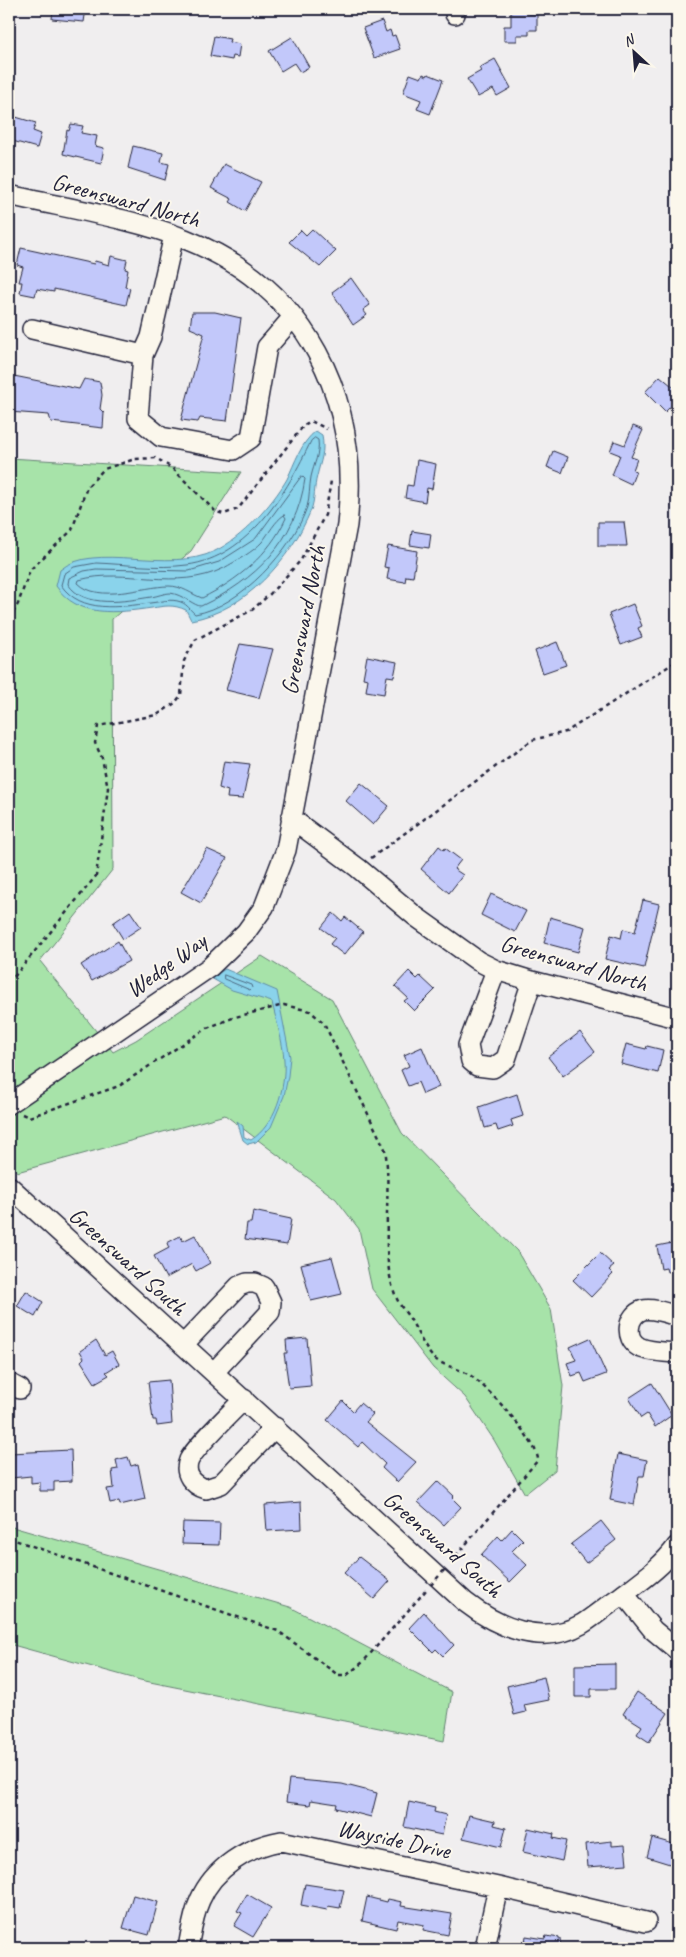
<svg xmlns="http://www.w3.org/2000/svg" width="686" height="1957" font-family="Caveat,sans-serif">
<style>
.green{fill:#a7e3a9;stroke:#648272}
.water{fill:#8ad3eb;stroke:#608ca5}
.lines{fill:none;stroke-linecap:round;stroke-linejoin:round}
.shore{stroke:#4c6981;stroke-width:1}
.building{fill:#c2c8fa;stroke:#22223b}
.minor-casing{stroke:#22223b;stroke-width:22}
.path{stroke:#22223b;stroke-width:2.5;stroke-dasharray:4 4;stroke-linecap:butt}
.minor{stroke:#fbf7ec;stroke-width:19}
.path-bridge{stroke:#22223b;stroke-width:2.5;stroke-dasharray:4 4;stroke-linecap:butt}
.labels{text-anchor:middle;stroke-width:4;stroke-linejoin:round;paint-order:stroke}
.street-label{font-size:24px;fill:#22223b;stroke:#fbf7ec}
</style>
<rect width="100%" height="100%" fill="#f0eeef"/>
<filter id="ink" filterUnits="userSpaceOnUse"><feTurbulence type="fractalNoise" baseFrequency=".02" numOctaves="2"/><feDisplacementMap in="SourceGraphic" scale="10" xChannelSelector="R" yChannelSelector="G"/><feConvolveMatrix kernelMatrix="1 2 1 2 8 2 1 2 1" color-interpolation-filters="sRGB"/></filter>
<g filter="url(#ink)">
<path class="green" d="M9,458L241,472L191,551L112,619L113,869L40,961L113,1052L136,1040L262,956L332,999L402,1133L517,1251L551,1309L563,1386L555,1470L525,1494L494,1440L465,1397L433,1368L372,1289L359,1229L336,1199L225,1115L17,1172L9,1162Z
M9,1526L290,1607L452,1692L444,1741L140,1680L9,1644Z"/>
<path class="water" d="M316,431L322,435C325,453 321,459 317,476C314,487 315,500 311,510C291,559 245,611 191,620L186,610C173,604 165,606 152,608C117,613 77,618 56,586L60,570C94,541 169,574 215,551C242,538 272,505 287,479C295,463 301,442 316,431Z
M225,969L277,991L290,1057L288,1076L284,1096L271,1127L256,1142L248,1144L243,1140L237,1121L243,1126L244,1137L251,1140C275,1125 286,1088 284,1060C283,1041 276,1021 272,1002L232,990L211,978Z"/>
<g class="lines">
<path class="shore" d="M315,438L318,440C320,454 314,463 311,477C309,487 310,498 307,507C293,549 240,607 195,614C190,610 188,605 181,602C170,598 161,602 150,603C120,607 81,614 61,585L64,574L74,567L96,563C125,564 157,569 187,565C249,557 287,492 311,441Z
M302,476L305,479C296,541 256,580 201,606C196,607 182,594 170,593C164,593 158,596 151,597C126,601 84,609 68,584L69,578L84,571L96,569L189,571L219,562L255,539Z
M284,515L286,518C270,554 237,581 202,598C191,594 182,586 169,586C143,586 99,604 78,583L79,580C126,567 176,592 224,568C236,561 253,552 262,542C269,533 275,521 284,515Z
M224,975L251,985L252,988L250,990L224,979Z"/>
</g>
<path class="building" d="M53,9H86L84,22L52,19Z
M511,9H529V14H537V30H529V35H517V41H504V26H511Z
M382,21L386,32L390,30L392,36L395,35L400,49L374,58L363,28Z
M214,36L230,39L229,42L240,44L238,57L233,56L232,60L210,56Z
M292,37L309,67L300,72L294,63L281,71L269,51Z
M495,59L511,88L497,96L493,89L478,97L467,79L481,71L479,68Z
M410,74L421,78L423,74L427,76L428,74L443,80L430,114L417,109L421,100L403,93Z
M9,115L36,123L33,131L41,134L37,148L9,140Z
M71,124L83,126L81,133L97,136L95,146L104,148L101,163L63,154L67,130L69,131Z
M133,146L163,153L161,162L169,164L165,180L128,168Z
M224,164L261,182L245,211L230,202L232,199L211,188Z
M312,229L336,251L320,267L289,242L301,230L306,235Z
M21,248L94,264L95,261L109,265L111,256L127,260L125,269L128,270L125,287L130,288L126,305L54,289V292L37,289L35,296L20,293L22,282H19L23,267L17,265Z
M351,278L370,305L363,310L367,315L353,325L332,292Z
M192,312H215L241,318L227,421L200,418L198,422L181,420L204,334L190,328Z
M9,375L79,389L84,379L100,382L102,395L100,409L104,413L103,428L51,422L49,415L9,412Z
M660,376L677,390V400L665,412L645,392Z
M633,426L643,430L631,457L637,459L633,470L636,471L631,484L612,475L620,455L610,451L614,441L625,445Z
M553,451L568,457L562,473L547,467Z
M417,460L436,464L432,489L427,488L425,502L405,498L407,485L413,486Z
M598,522H624L627,546H598Z
M412,531L431,534L429,548L410,545Z
M388,546L417,551L413,577L406,576L405,582L387,579L389,568L384,567Z
M633,604L642,626L638,628L642,637L621,645L609,614Z
M557,642L566,665L543,673L535,651Z
M240,644L273,649L259,698L226,690Z
M367,656L397,662L394,677L387,676L384,694L366,691L368,679L363,678Z
M224,761L250,764L243,799L227,798L228,791L219,788Z
M361,783L389,806L373,825L346,801Z
M439,846L444,850L445,848L461,860L454,869L463,875L449,893L421,869Z
M207,849L227,858L201,903L181,892Z
M491,894L526,911L515,932L481,915Z
M643,900L659,904L644,968L605,959L611,935L621,938L623,929L635,932Z
M130,911L141,927L123,939L113,923Z
M333,913L342,921L345,917L363,932L344,955L330,944L335,938L321,928Z
M550,917L585,927L578,952L544,943Z
M118,941L129,961L92,981L81,965Z
M409,971L417,979L420,976L435,990L414,1011L404,1001L408,998L395,986Z
M580,1032L595,1052L563,1076L548,1057Z
M626,1044L646,1049L647,1046L663,1050L658,1073L621,1064Z
M422,1047L439,1087L423,1094L418,1082L408,1086L401,1070L409,1066L404,1055Z
M517,1094L523,1116L511,1120L513,1126L498,1131L496,1125L485,1128L479,1107Z
M253,1211L291,1219L287,1245L245,1239L247,1223H251Z
M195,1235L210,1263L196,1271L192,1264L166,1278L154,1256L169,1248L167,1243L180,1236L183,1241Z
M677,1242V1270L667,1272L666,1268L661,1269L657,1246Z
M600,1253L614,1266L609,1270L613,1274L591,1297L573,1280Z
M332,1257L342,1294L311,1301L301,1264Z
M26,1291L43,1302L35,1317L17,1306Z
M307,1338L311,1386L289,1388L284,1353H287L286,1340Z
M590,1338L606,1374L585,1382L581,1373L572,1376L567,1363L576,1360L570,1347Z
M96,1340L105,1355L112,1351L119,1364L106,1372L109,1375L95,1383L81,1361L84,1358L80,1351Z
M169,1380L172,1424L157,1426L156,1420H153L148,1382Z
M652,1383L672,1415L655,1427L647,1414L641,1418L629,1398Z
M343,1401L353,1411L360,1403L373,1414L366,1422L416,1462L397,1482L382,1468L385,1464L362,1442L358,1447L327,1420Z
M71,1450L72,1481L54,1482V1491H40V1482L31,1483V1476L11,1478L10,1453Z
M618,1454L647,1460L644,1476H639L634,1505L610,1500Z
M128,1457L131,1466L138,1464L145,1499L120,1505L119,1501L110,1503L107,1489L114,1488L112,1470L118,1469L116,1460Z
M438,1481L454,1496L452,1498L461,1507L444,1525L418,1502Z
M301,1502L302,1529L267,1531L265,1505Z
M601,1521L616,1540L586,1563L571,1544Z
M183,1522L220,1523L219,1545L182,1544Z
M512,1529L523,1540L512,1551L527,1565L510,1582L481,1555L498,1536L502,1540Z
M359,1557L390,1581L374,1599L344,1573Z
M424,1612L454,1645L443,1656L436,1649L433,1652L409,1628Z
M615,1664V1689H591V1697H575V1665Z
M544,1677L549,1700L524,1705L526,1712L514,1715L507,1686Z
M637,1692L668,1713L649,1742L637,1734L642,1726L623,1714Z
M289,1779L342,1784L377,1793L371,1817L336,1808L337,1804L311,1800L310,1805L286,1802Z
M409,1802L435,1808L434,1812L446,1815L442,1835L404,1827Z
M469,1815L495,1821L494,1825L506,1828L501,1847L463,1838Z
M528,1828L554,1834L553,1838L566,1841L562,1861L523,1852Z
M652,1838L677,1845V1862L674,1861L673,1865L647,1857Z
M612,1841V1846L625,1845L627,1864L588,1867L586,1844Z
M305,1884L344,1890L340,1908L328,1906L327,1910L301,1905Z
M247,1894L271,1908L253,1937L234,1926L242,1913L237,1911Z
M133,1895L158,1902L149,1935L123,1928Z
M367,1897L387,1902L388,1899L402,1902L401,1906L452,1914L448,1935L423,1930L424,1925L398,1920L396,1929L362,1921Z
M526,1936L545,1939L546,1936L560,1938L561,1948H524Z"/>
<g class="lines">
<defs>
<path id="minor" d="M455,14V9
M9,195C65,208 132,218 185,239C307,287 361,398 347,525L286,850L264,907L246,932L210,967L9,1104
M32,329L143,355L151,337L174,235
M143,355L138,418L161,437L233,450L251,438L267,347L293,317
M291,818L358,868L415,916L478,961L496,970L532,981L677,1018
M496,970L468,1045L471,1061L477,1066L493,1068L506,1059L532,981
M9,1186L465,1602C497,1627 542,1647 582,1624C595,1616 607,1605 620,1597C641,1581 662,1567 677,1546
M677,1316C667,1313 653,1308 643,1310C627,1315 624,1339 639,1347C649,1352 666,1352 677,1353
M183,1345L239,1286L247,1283H255L264,1287L271,1302L270,1312L214,1372
M9,1383L20,1389
M244,1399C232,1412 195,1447 189,1460C183,1474 193,1485 206,1489L221,1484L275,1427
M624,1594L653,1630L677,1650
M188,1948C191,1932 193,1915 200,1900C214,1868 247,1847 281,1841L498,1887L646,1922
M485,1948L498,1887"/>
</defs>
<use href="#minor" class="minor-casing"/>
<path class="path" d="M9,620L18,604L30,570L72,530L87,487L104,469L135,459L156,458L172,468L216,512L224,514L238,509L304,425L311,421L327,429
M371,858L532,740L566,732L677,661
M9,983L96,876L108,788L102,758L95,743L98,726L157,715L175,703L181,695L184,661L195,640L252,610L270,594L301,560L325,515L331,481
M22,1114L29,1117L119,1086L207,1028L235,1017L284,1005L310,1011L324,1023L385,1149C393,1195 377,1262 399,1303C403,1310 408,1315 412,1322C418,1333 423,1345 431,1355C440,1366 456,1367 468,1374C485,1384 538,1441 538,1460L448,1565
M9,1538L278,1631L338,1675H347L363,1662L427,1589"/>
<use href="#minor" class="minor"/>
<path class="path-bridge" d="M431,1585L446,1568"/>
</g>
</g>
<g class="labels">
<g class="street-label">
<text transform="translate(126 200) rotate(15)" y="8">Greensward North</text>
<text transform="translate(303 620) rotate(-79)" y="8">Greensward North</text>
<text transform="translate(574 963) rotate(16)" y="8">Greensward North</text>
<text transform="translate(166 965) rotate(-36)" y="8">Wedge Way</text>
<text transform="translate(128 1261) rotate(42)" y="8">Greensward South</text>
<text transform="translate(443 1544) rotate(41)" y="8">Greensward South</text>
<text transform="translate(394 1839) rotate(12)" y="8">Wayside Drive</text>
</g>
</g>
<rect width="686" height="1957" fill="none" stroke="#fbf7ec" stroke-width="30"/>
<rect x="15" y="15" width="656" height="1927" fill="none" stroke="#22223b" stroke-width="2" filter="url(#ink)"/>
<g transform="translate(634 52) rotate(334)" stroke="#fbf7ec" stroke-width="4" paint-order="stroke">
<path d="M0-4L9 19L0 12L-9 19Z" fill="#22223b"/>
<text y="-8" font-size="14" font-weight="bold" text-anchor="middle" fill="#22223b">N</text>
</g>
</svg>
